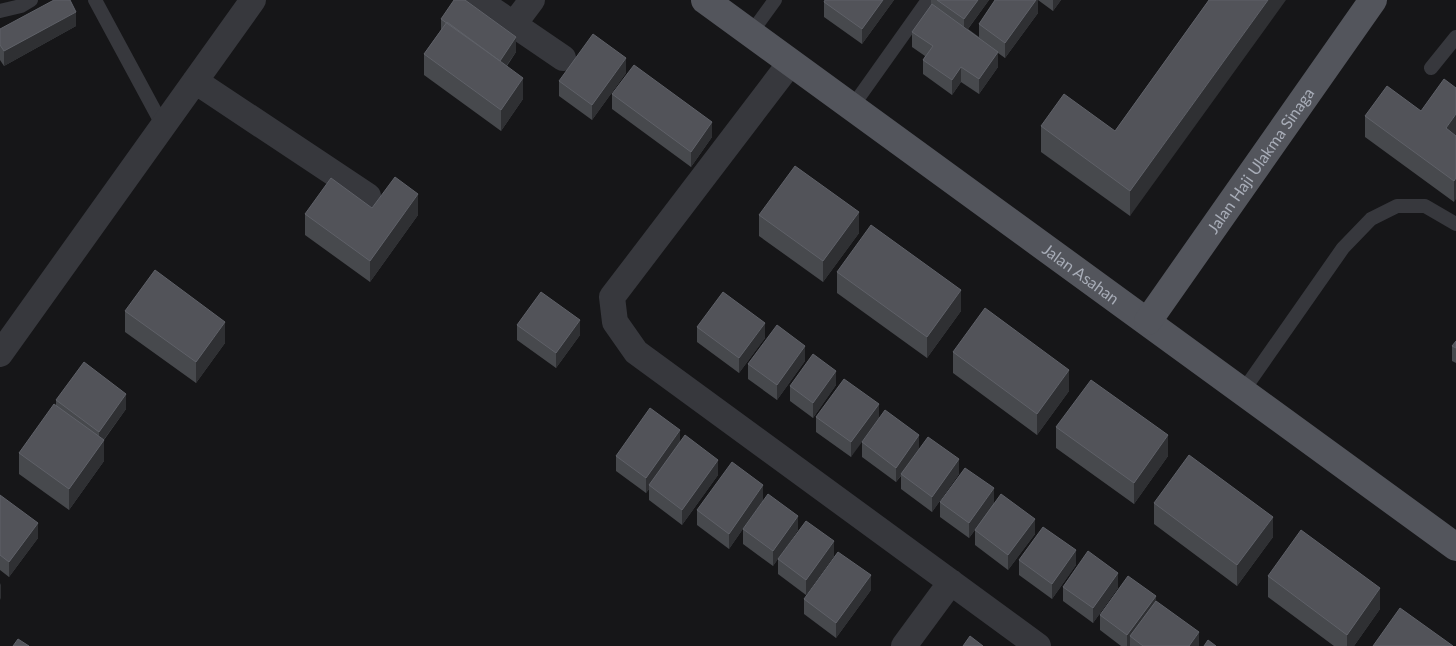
<svg xmlns="http://www.w3.org/2000/svg" width="1456" height="646" font-family="Lato,sans-serif">
<style>
.lines{fill:none;stroke-linecap:round;stroke-linejoin:round}
.lane{stroke:#37383d;stroke-width:14}
.street{stroke:#37383d;stroke-width:26}
.primary{stroke:#53555c;stroke-width:28}
.wall{fill:#47494d}
.shaded-wall{fill:#2f3033}
.building{fill:#525359;stroke:#5f6168}
.labels{text-anchor:middle;stroke-width:5;stroke-linejoin:round;paint-order:stroke}
.street-label{font-size:16px;fill:#a8adb8;stroke:#111113}
</style>
<rect width="100%" height="100%" fill="#161618"/>
<g class="lines">
<path class="lane" d="M95,0L163,126
M0,11L21,6L31,0
M751,33L775,0
M1431,68L1456,37
M852,107L928,0
M1243,391L1343,248L1371,219L1397,206H1425L1456,224"/>
<path class="street" d="M478,0L563,58
M514,24L532,0
M791,62L612,297L615,322L636,352L1038,646
M195,81L368,196
M0,354L253,0
M904,646L951,582"/>
<g class="primary">
<path id="s1" d="M705,0L1456,547"/>
<path id="s2" d="M1148,321L1373,0"/>
</g>
</g>
<path class="wall" d="M825,0H894L862,44L824,17V2Z
M931,0H989L968,29L979,37V24L995,0H1061L1053,11L1038,0V13L1005,58L998,53V67L979,94L961,82L952,95L923,74V60L925,56L912,47V32L931,5Z
M1209,0L1130,216L1041,152V126L1115,131Z
M441,19L516,52L507,66L523,99L501,131L424,75V54L441,30Z
M76,26L4,66L0,60V29Z
M626,73L592,120L559,96V81Z
M612,94L712,137L691,167L612,109Z
M1365,116L1456,135L1454,202L1365,137Z
M372,208L418,215L370,282L305,235V214Z
M759,215L859,233L823,282L759,236Z
M837,272L961,311L927,358L837,293Z
M125,311L225,343L196,383L125,332Z
M517,325L580,335L556,368L517,340Z
M697,327L765,338L739,373L697,342Z
M1456,341V363L1452,361V346Z
M953,352L1069,391L1037,435L953,373Z
M805,361L777,400L748,379V364Z
M836,385L813,418L790,401V386Z
M56,400L126,409L104,440V461L69,510L19,474V453L56,406Z
M879,404L851,457L816,432V417Z
M1056,427L1168,456L1134,504L1056,448Z
M680,442L718,475L682,525L649,500V489L646,493L616,471V456Z
M862,442L919,449L959,474L932,512L901,489V476L896,482L862,457Z
M0,495L38,538L9,577L0,570Z
M763,500L729,549L697,525V510Z
M940,502L994,503L1035,534L1008,570L975,545V530L969,538L940,517Z
M1154,503L1273,537L1237,586L1154,524Z
M743,529L798,530L773,566L743,544Z
M834,556L806,595L778,574V559Z
M1019,560L1076,565L1052,599L1019,575Z
M1268,576L1380,609L1354,646H1334L1268,597Z
M1063,587L1118,588L1093,623L1063,601Z
M871,590L836,638L804,614V599Z
M1156,602L1199,646H1121L1100,630V615Z"/>
<path class="shaded-wall" d="M883,0H894L862,44V29Z
M978,0H989L964,34V19Z
M1036,0H1038V13L1005,58V43Z
M1053,0H1061L1053,11Z
M1268,0H1286L1130,216V191Z
M76,12V26L4,66V51Z
M516,37V52L499,76V62Z
M998,52V67L979,94V79Z
M626,58V73L592,120V105Z
M961,67V82L952,95V80Z
M523,78V99L501,131V110Z
M1456,114V135L1446,149V128Z
M712,122V137L691,167V152Z
M1456,178V199L1454,202V181Z
M418,194V215L370,282V261Z
M859,212V233L823,282V261Z
M961,290V311L927,358V337Z
M580,320V335L556,368V353Z
M225,322V343L196,383V362Z
M765,323V338L739,373V358Z
M805,346V361L777,400V385Z
M1069,370V391L1037,435V414Z
M836,371V385L813,418V403Z
M126,394V409L99,446V432Z
M879,404V419L851,457V442Z
M680,430V445L649,485V489L646,493V478Z
M919,435V450L896,482V468Z
M1168,435V456L1134,504V483Z
M104,440V461L69,510V489Z
M959,459V474L932,512V497Z
M718,460V475L682,525V510Z
M763,485V500L729,549V534Z
M994,488V503L969,538V523Z
M798,516V530L773,566V551Z
M1273,517V537L1237,586V565Z
M1035,519V534L1008,570V555Z
M38,523V538L9,577V562Z
M834,541V556L806,595V580Z
M1076,550V565L1052,599V584Z
M1118,573V588L1093,623V608Z
M871,575V590L836,638V623Z
M1,583V598L0,600V585Z
M1380,588V609L1354,646H1347V635Z
M1156,596V610L1130,636V646H1127V635Z
M1199,632V646H1189Z"/>
<path class="building" d="M54,0H70L76,12L4,51L0,45V29Z
M454,0H465L516,37L500,61L441,19Z
M825,0H883L862,29L824,2Z
M937,0H978L964,19Z
M995,0H1036L1005,43L979,24Z
M1209,0H1268L1130,191L1041,126L1064,94L1115,131Z
M932,4L998,52L979,79L961,67L952,80L923,60L933,46L912,32Z
M447,22L523,78L501,110L424,54Z
M593,34L626,58L592,105L559,81Z
M634,65L712,122L691,152L612,94Z
M1444,79L1456,88V114L1446,128L1456,136V178L1454,181L1365,116L1387,86L1421,111Z
M795,166L859,212L823,261L759,215Z
M395,177L418,194L370,261L305,214L331,178L372,208Z
M871,225L961,290L927,337L837,272Z
M155,270L225,322L196,362L125,311Z
M541,292L580,320L556,353L517,325Z
M723,292L765,323L739,358L697,327Z
M985,308L1069,370L1037,414L953,352Z
M777,325L805,346L777,385L748,364Z
M1456,341V348L1452,346Z
M813,354L836,371L813,403L790,386Z
M84,362L126,394L99,432L56,400Z
M844,379L879,404L851,442L816,417Z
M1091,380L1168,435L1134,483L1056,427Z
M54,404L104,440L69,489L19,453Z
M650,408L680,430L646,478L616,456Z
M885,410L919,435L896,468L862,442Z
M685,435L718,460L682,510L649,485Z
M928,437L959,459L932,497L901,474Z
M1189,455L1273,517L1237,565L1154,503Z
M732,462L763,485L729,534L697,510Z
M965,468L994,488L969,523L940,502Z
M768,494L798,516L773,551L743,529Z
M1001,494L1035,519L1008,555L975,530Z
M0,495L38,523L9,562L0,555Z
M806,521L834,541L806,580L778,559Z
M1043,527L1076,550L1052,584L1019,560Z
M1301,530L1380,588L1347,635L1268,576Z
M1088,551L1118,573L1093,608L1063,587Z
M838,552L871,575L836,623L804,599Z
M1128,576L1156,596L1127,635L1100,615Z
M1156,601L1199,632L1189,646H1143L1130,636Z
M1400,608L1453,646H1373Z
M970,636L983,646H963Z
M18,639L29,646H13Z
M1208,640L1216,646H1204Z"/>
<g class="labels">
<g class="street-label">
<text dy="6" stroke="none"><textPath href="#s2" startOffset="196">Jalan Haji Ulakma Sinaga</textPath></text>
<text dy="6" stroke="none"><textPath href="#s1" startOffset="465">Jalan Asahan</textPath></text>
</g>
</g>
</svg>
